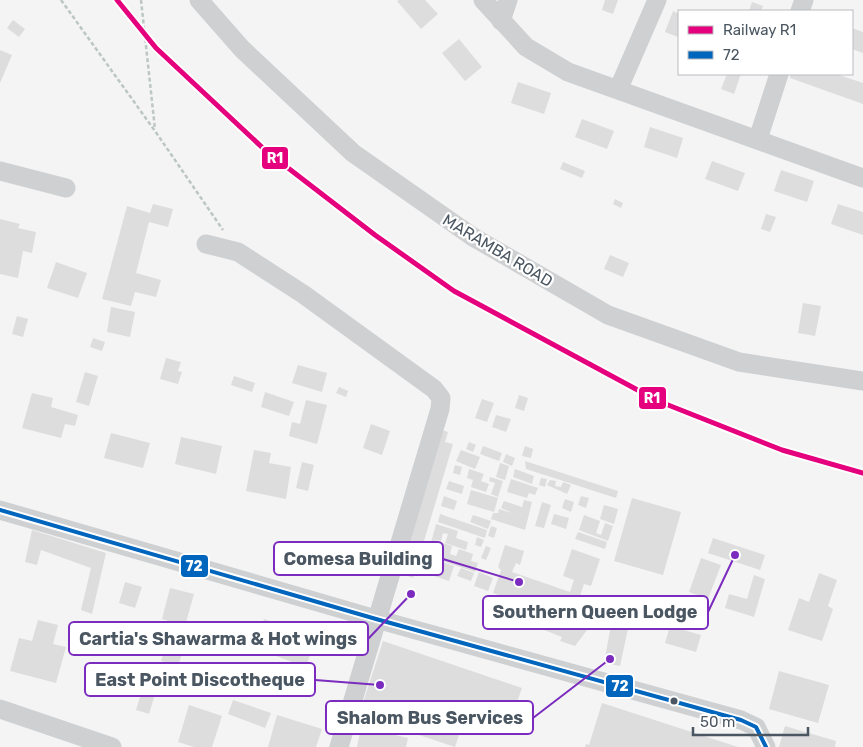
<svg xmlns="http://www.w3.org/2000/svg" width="863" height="747" font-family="Rubik,sans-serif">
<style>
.building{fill:#ddddde}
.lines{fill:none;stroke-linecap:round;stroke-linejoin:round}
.path{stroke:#bcc7c4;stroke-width:2.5;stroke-dasharray:4 2.5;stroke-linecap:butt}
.minor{stroke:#ced0d2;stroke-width:19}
.bus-1-casing{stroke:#fff;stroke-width:8}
.bus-1{stroke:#0065bd;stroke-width:4}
.rail-1-casing{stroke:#fff;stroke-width:9}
.rail-1{stroke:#e5007d;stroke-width:5}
.bus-dot{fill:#4a5661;stroke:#fff;stroke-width:2}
.labels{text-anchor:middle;stroke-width:4.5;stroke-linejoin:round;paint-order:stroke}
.street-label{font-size:16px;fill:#4a5661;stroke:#fff}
.leader{fill:none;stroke:#7b2cbf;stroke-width:2}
.callout-dot{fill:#7b2cbf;stroke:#fff;stroke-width:2}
.callout{fill:#fff;stroke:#7b2cbf;stroke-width:2}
.callout-label{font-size:18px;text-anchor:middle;font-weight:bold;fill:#4a5661}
.line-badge{stroke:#fff;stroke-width:2}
.badge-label{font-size:14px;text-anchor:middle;font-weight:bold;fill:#fff}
</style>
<rect width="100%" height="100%" fill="#f4f4f4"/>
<path class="building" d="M399,0H425L438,14L421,29L397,1Z
M605,0H618L613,14L602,10Z
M752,2L763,6L761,11H749Z
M673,11L679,14L678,37L665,32Z
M13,20L25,29L19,37L7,28Z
M852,28L863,32V53L852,49Z
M459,39L482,67L465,81L442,53Z
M0,50L12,55L0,83Z
M727,74H741L734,94L721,89Z
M791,74H836L863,83V104L790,78Z
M518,82L551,93L544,114L511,103Z
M582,119L614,131L607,149L575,137Z
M650,127L683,138L677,158L644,147Z
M712,161L745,173L738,191L705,179Z
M563,162L585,171L582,178L560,169Z
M781,170L814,181L807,202L774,191Z
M615,199L623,203L621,208L613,204Z
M153,204L173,209L168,227L149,222L136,273L161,280L156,297L135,292L131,306L102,299L127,206L150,213Z
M838,204L863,212V235L831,224Z
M766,214L776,217L770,232L761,229Z
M0,219L20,224L18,228L36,232L32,253L23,251L18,278L0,274Z
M610,255L629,263L623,277L604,269Z
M56,262L87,273L78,298L47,288Z
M803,303L821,306L815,336L798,333Z
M111,307L135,312L130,337L107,332Z
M17,316L28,319L23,337L12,334Z
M93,338L105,342L102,351L90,347Z
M166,358L181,362L178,371L182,372L178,384L160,379Z
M298,365L327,373L322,392L292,383Z
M85,372L98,376L89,406L76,402Z
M234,376L255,383L252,392L231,385Z
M339,387L348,391L346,397L336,393Z
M265,392L294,402L289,416L261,407Z
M32,393L53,398L51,407L78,415L75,426L65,424L61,438L22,428Z
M519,395L528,398L524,411L515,408Z
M482,399L494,403L487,422L475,418Z
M306,400L327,405L317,444L289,436L292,422L300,424Z
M496,415L511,419L506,432L492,427Z
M371,424L390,431L382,455L363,448Z
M442,430L448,432L445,442L453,444L413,578L400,573Z
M111,433L150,443L143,468L104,458Z
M181,437L222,446L216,474L175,464Z
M469,442L476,445L473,452L466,449Z
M483,446L502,453L499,461L480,454Z
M525,446L533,449L531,458L522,456Z
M254,450L271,453L269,463L291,467L286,499L246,491Z
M461,450L480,457L475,469L456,461Z
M506,454L515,458L512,466L503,462Z
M525,461L618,491L616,498L526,469Z
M302,462L314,465L308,491L296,488Z
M500,463L509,466L505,480L496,477Z
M455,465L462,467L460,475L453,473Z
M469,469L484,474L481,481L489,484L486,492L471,487L473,480L467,478Z
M515,469L534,476L532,484L513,477Z
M490,477L503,481L498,497L491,494L495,483L489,481Z
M541,478L547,479L545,487L539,485Z
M511,479L538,488L535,495L529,493L527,498L507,492Z
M550,480L556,481L555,486L561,487L563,482L571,485L567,494L547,485Z
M449,481L464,486L462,494L446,489Z
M471,490L498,498L494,512L467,504Z
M444,496L457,501L454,510L441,506Z
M581,496L589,498L586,508L578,505Z
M632,498L681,512L663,575L614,561Z
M565,499L574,502L571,512L562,508Z
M524,500L532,502L525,530L491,519L493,513H498L499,509L512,513L501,508L504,501L522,507Z
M542,502L551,505L544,528L535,526Z
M604,505L618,509L614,524L600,519Z
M440,514L487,530L485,538L438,522Z
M554,514L569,518L566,529L551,524Z
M473,515L491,521L488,529L470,522Z
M584,515L600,521L596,533L601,535L605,523L613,526L608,541L579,530Z
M436,524L458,531L456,538L468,542L466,550L445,543L448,534L443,533L441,541L432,539Z
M491,526L497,528L494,538L488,536Z
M32,530L106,553L92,614L81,610L91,568L41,550L37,565L25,562Z
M578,532L607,542L605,549L575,539Z
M477,537L484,540L481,547L475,545Z
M713,538L765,555L760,570L708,553Z
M432,539L452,546L450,554L456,556L459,549L473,554L471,561L478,563L475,572L427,556Z
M505,545L524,551L520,565L516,563L512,572L570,592L574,580L563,576L572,549L600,559L591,586L584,584L580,596L584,600L576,623L493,593L501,570L498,567Z
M486,546L491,548L486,560L481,558Z
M427,557L454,566L449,581L422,572Z
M701,558L721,565L708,599L689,592Z
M461,568L474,573L471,581L457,576Z
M479,572L493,578L488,591L474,586Z
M819,573L837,580L828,606L833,609L822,641L788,630L799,598L809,602Z
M754,575L765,579L754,617L725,608L729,594L747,599Z
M125,582L142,587L135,608L119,603Z
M170,588L194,594L185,626L162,619Z
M543,616L549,618L547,623L552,625L555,618L587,630L575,646L560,641L562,637L539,628Z
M264,619L316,637L306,667L254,648Z
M38,620L58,625L53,644L66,647L56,683L10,671L19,638L32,641Z
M612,620L629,624L620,666L604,663Z
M670,626L701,635L696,652L665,643Z
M162,638L172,641L169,650L182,654L178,666L161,661L163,655L157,653Z
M383,641L522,688L513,713L495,707L491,720L467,711L455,747L359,715Z
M779,671L829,685L818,723L769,709Z
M142,690L155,694L149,714L136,710Z
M233,700L271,713L265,728L228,714Z
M602,703L738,747H585L586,744L589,745Z
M189,705L222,716L212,747H194L178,742Z
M277,715L322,729L316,747H268Z
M785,726L836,741L835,747H779Z
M361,727L408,738L406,747H357Z"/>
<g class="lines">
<path class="path" d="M61,0L155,131L223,230
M141,0L155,129"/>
<path class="minor" d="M199,0L242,49L353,153L473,237L608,315L739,362L863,381
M483,0L526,47L568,72L863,178
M800,11L804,0
M501,21L508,0
M618,90L657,0
M758,139L779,74
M0,171L66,188
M206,244L238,252L303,294L434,389L441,398L440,409L339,747
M0,510L376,619L741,720L756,727L766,747
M0,709L112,747"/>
<defs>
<path id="bus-1" d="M0,510L376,619L741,720L756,727L766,747"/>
</defs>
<use href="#bus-1" class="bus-1-casing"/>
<use href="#bus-1" class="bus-1"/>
<defs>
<path id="rail-1" d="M117,0L156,48L266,151L375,235L454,291L658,401L782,450L863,473"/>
</defs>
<use href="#rail-1" class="rail-1-casing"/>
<use href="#rail-1" class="rail-1"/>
</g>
<circle class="bus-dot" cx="674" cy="701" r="4.5"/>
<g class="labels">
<g class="street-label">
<text transform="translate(498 250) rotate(31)" y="6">MARAMBA ROAD</text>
</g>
</g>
<path class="leader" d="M519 582L443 559M735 555L708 612M411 594L368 639M380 685L315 680M610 659L533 718"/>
<g class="callout-dot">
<circle cx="519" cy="582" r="5"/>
<circle cx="735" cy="555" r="5"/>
<circle cx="411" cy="594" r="5"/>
<circle cx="380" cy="685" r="5"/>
<circle cx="610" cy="659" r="5"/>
</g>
<g class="callout">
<rect x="274" y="542" width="169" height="33" rx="5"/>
<rect x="483" y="596" width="225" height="33" rx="5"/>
<rect x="69" y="622" width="299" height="33" rx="5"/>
<rect x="85" y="663" width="230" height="33" rx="5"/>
<rect x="326" y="701" width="207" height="33" rx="5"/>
</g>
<g class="callout-label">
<text x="358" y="565">Comesa Building</text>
<text x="595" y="618">Southern Queen Lodge</text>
<text x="218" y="645">Cartia's Shawarma &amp; Hot wings</text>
<text x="200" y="686">East Point Discotheque</text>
<text x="430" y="724">Shalom Bus Services</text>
</g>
<g class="line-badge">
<rect x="261" y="146" width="28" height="24" rx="5" fill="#e5007d"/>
<rect x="638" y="386" width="29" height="24" rx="5" fill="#e5007d"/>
<rect x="180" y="554" width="29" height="24" rx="5" fill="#0065bd"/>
<rect x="605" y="674" width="29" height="24" rx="5" fill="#0065bd"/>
</g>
<g class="badge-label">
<text x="275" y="163">R1</text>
<text x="652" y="403">R1</text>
<text x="194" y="571">72</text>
<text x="620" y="691">72</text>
</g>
<rect x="678" y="10" width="175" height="65" fill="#ffffff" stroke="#b7bbc0"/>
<rect x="688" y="26" width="25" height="8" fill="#e5007d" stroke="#b7bbc0"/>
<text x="723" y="35" font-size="15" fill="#4a5661">Railway R1</text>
<rect x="688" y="51" width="25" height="8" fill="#0065bd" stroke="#b7bbc0"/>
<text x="723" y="60" font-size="15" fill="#4a5661">72</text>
<path d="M693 727v8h115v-8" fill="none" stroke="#4a5661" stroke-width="2.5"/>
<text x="700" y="727" font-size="15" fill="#4a5661" stroke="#ffffff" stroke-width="4" paint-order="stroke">50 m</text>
</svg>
